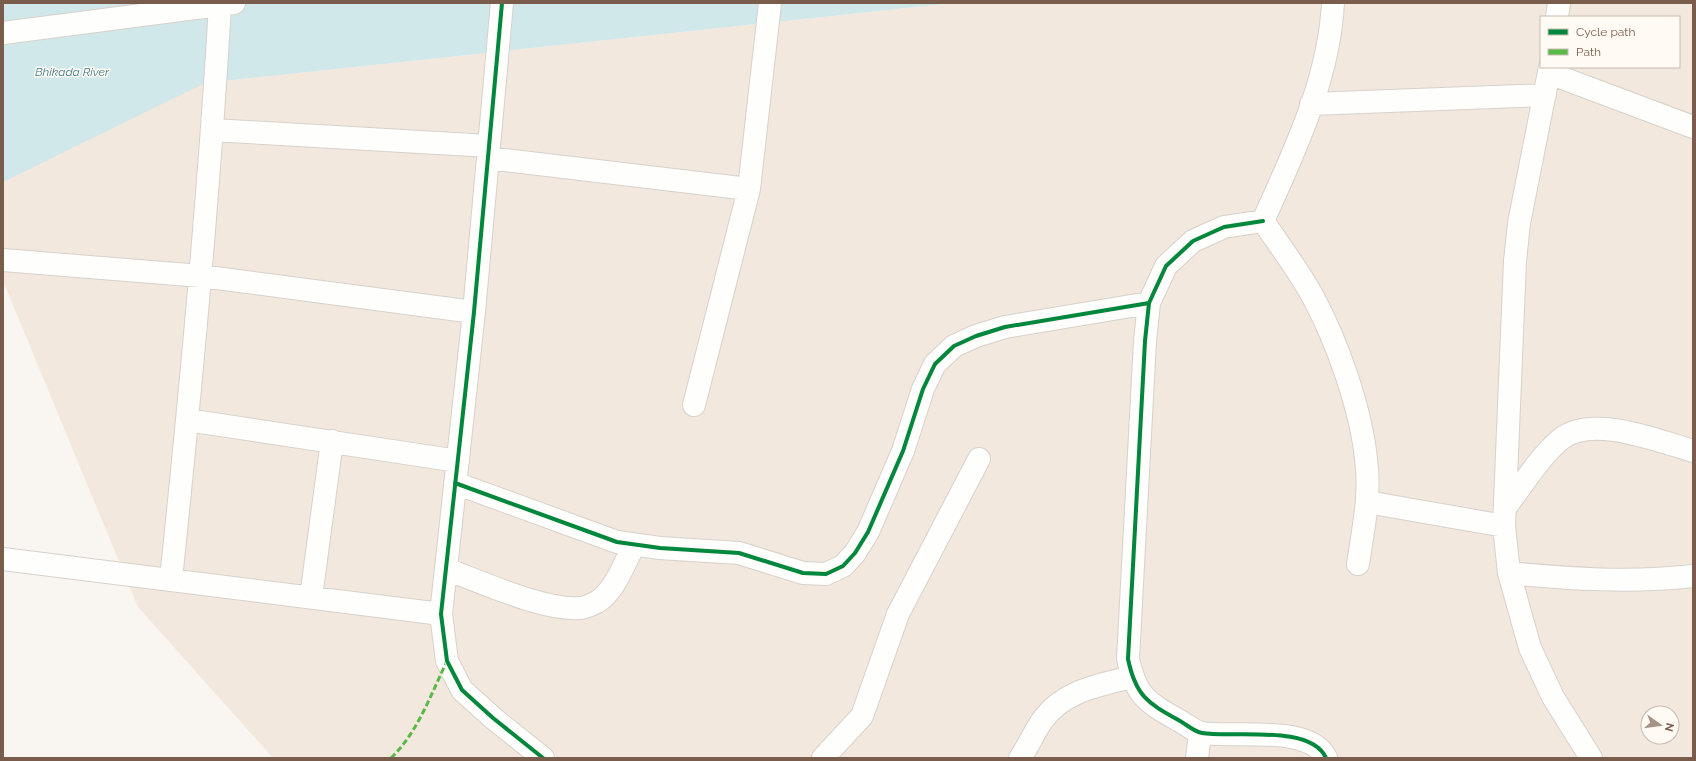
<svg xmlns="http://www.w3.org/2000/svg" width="1696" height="761" font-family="Raleway,sans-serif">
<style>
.residential{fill:#f2e8de;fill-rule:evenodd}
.water{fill:#d0e8ea}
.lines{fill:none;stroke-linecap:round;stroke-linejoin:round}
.minor-casing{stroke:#d7d1cb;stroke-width:24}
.minor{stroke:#fefefd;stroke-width:22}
.quiet{stroke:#58b947;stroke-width:3;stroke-dasharray:6 3;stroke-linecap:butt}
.cycleway-casing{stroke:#fffaf3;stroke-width:6}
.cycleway{stroke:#00873e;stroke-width:4}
.labels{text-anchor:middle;stroke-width:3;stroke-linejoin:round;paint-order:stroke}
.water-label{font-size:12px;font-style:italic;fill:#437c86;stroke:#fffaf3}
</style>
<rect width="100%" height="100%" fill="#f9f5f0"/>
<path class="residential" d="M953,3H1693V758H273L138,607L3,281V102L205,83ZM1541,17H1679V67H1541ZM1648,713H1672V737H1648Z"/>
<path class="water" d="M3,3H953L205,83L3,182Z"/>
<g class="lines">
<defs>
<path id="minor" d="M502,3L474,312L441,614L447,661L462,690L493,718L543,758
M1333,3C1329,80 1294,152 1263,221C1280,246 1299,271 1313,297C1337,341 1361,409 1366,459C1371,494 1363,530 1358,564
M1557,17L1559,3
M3,33L234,3
M1550,67L1519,223L1515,261L1504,526L1509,573L1530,648L1553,697L1591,758
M1549,73L1693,127
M1311,104L1545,95
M213,130L489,146
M488,158L749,189
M1263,221L1224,227L1193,241L1166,266L1149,303L1145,341L1128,659C1136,697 1148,703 1180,721C1187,725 1195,732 1202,733C1232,738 1311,724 1326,758
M3,260L201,276L474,312
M694,405L749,189L770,3
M187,420L458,461
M455,483L617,542L660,548L739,553L803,573L826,574L843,566L855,553L868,532L903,451L923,389L935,364L954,346L976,336L1005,327L1149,303
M1367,502L1504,526
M1505,508C1522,486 1540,456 1561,439C1592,414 1658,441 1693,451
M3,559L441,614
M446,569C482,582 544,611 580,608C585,608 593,604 597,602C615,591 624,563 634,546
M1509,573C1570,579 1631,583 1693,576
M171,579C191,388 209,197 220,5
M311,597L332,441
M823,758L862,716L898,614L979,459
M1020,758C1029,745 1035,730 1044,718C1066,690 1100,685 1132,677
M1197,758L1200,733"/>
</defs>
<use href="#minor" class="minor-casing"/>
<use href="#minor" class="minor"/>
<path class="quiet" d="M391,758C418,732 431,694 447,661"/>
<defs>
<path id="cycleway" d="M502,3L474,312L441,614L447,661L462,690L493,718L543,758
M1263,221L1224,227L1193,241L1166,266L1149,303L1145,341L1128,659C1136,697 1148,703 1180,721C1187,725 1195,732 1202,733C1232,738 1311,724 1326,758
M455,483L617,542L660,548L739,553L803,573L826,574L843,566L855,553L868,532L903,451L923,389L935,364L954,346L976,336L1005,327L1149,303"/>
</defs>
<use href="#cycleway" class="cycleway-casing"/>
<use href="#cycleway" class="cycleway"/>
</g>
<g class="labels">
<g class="water-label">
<text x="72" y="76">Bhikada River</text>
</g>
</g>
<rect width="1696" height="761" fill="none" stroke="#7a5c4d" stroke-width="8"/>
<rect x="1540" y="16" width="140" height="52" fill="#fffaf3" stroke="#cabbb1"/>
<rect x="1548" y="29" width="20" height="6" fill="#00873e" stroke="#cabbb1"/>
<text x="1576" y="36" font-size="12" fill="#7a5c4d">Cycle path</text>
<rect x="1548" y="49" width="20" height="6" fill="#58b947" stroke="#cabbb1"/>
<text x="1576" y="56" font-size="12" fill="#7a5c4d">Path</text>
<g transform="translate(1660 725) rotate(104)"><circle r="19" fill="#fffaf3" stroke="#cabbb1"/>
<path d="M0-3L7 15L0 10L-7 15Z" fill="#a69286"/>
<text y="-6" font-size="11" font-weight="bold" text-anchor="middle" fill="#7a5c4d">N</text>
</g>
</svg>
